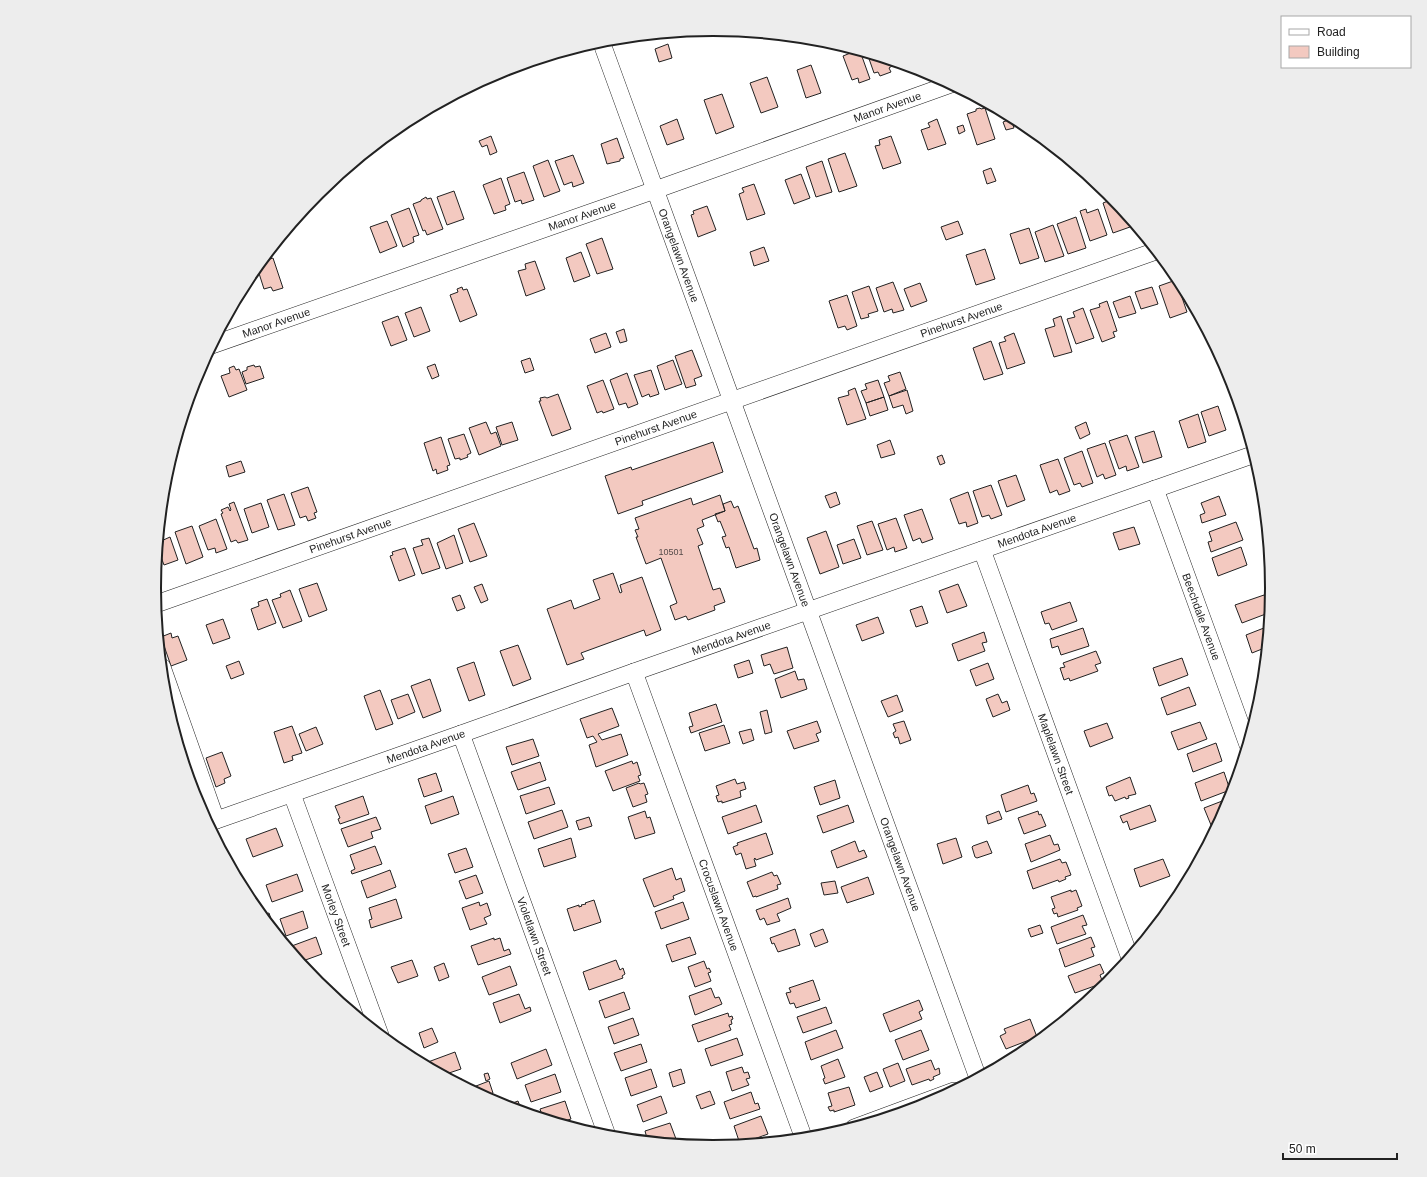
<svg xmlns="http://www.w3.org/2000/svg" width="1427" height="1177" font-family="Arial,sans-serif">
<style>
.building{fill:#f3c9c0;stroke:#222}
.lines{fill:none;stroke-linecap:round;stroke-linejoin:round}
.minor-casing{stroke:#222;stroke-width:18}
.minor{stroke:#fff;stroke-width:17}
.labels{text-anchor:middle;stroke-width:3;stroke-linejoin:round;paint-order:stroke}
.number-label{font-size:9px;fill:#564c4a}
.street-label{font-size:11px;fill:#222;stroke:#fff}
.rim{fill:none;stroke:#222;stroke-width:2}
</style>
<rect width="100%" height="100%" fill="#fff"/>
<path class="building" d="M668,44L672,58L659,62L655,49Z
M858,50L860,51L870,79L859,83L858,78L852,80L843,56Z
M867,53L890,60L892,66L889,68L891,72L880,76L878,72L874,73Z
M811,65L821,93L806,98L797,70Z
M492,76L493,78L477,84H476Z
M767,77L778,107L761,113L750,83Z
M722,94L734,127L716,134L704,100Z
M980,108L981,109L985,108L995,139L977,145L967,114L976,111V109Z
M677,119L684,139L667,145L660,126Z
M937,119L946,144L928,150L921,130L930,127L928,123Z
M1011,119L1014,128L1006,130L1003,122Z
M1020,121L1025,123L1030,128L1023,130Z
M963,125L965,131L959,134L957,127Z
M491,136L497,152L490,155L487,145L482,147L479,141Z
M891,136L901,163L883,169L875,146L880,145L879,140Z
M617,138L624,158L620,159V161L607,164L601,144Z
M845,153L857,186L839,192L828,159Z
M573,155L584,183L573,187L572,182L564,185L555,161Z
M548,160L560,191L544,197L533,166Z
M822,161L832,192L816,197L806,167Z
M991,168L996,181L987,184L983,171Z
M524,172L534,200L522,204L521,200L515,202L507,178Z
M801,174L810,198L794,204L785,180Z
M501,178L510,204L505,206L506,210L494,214L483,185Z
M754,184L765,214L747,220L739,194L744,192L742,188Z
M454,191L464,219L447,225L437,197Z
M426,197L427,199L431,198L443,229L427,235L425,230L423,231L413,204L421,201V200Z
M1108,201L1110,205L1117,202L1124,211L1130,227L1113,233L1103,203Z
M707,206L716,230L698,237L691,215L694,214L693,211Z
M409,208L419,235L413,237L414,242L403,247L391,215Z
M1086,209L1087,213L1098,209L1107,235L1090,241L1080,211Z
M1076,217L1086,248L1068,254L1057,224Z
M387,221L397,246L380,253L370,227Z
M958,221L963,234L946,240L941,227Z
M1053,225L1064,256L1045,262L1035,232Z
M1029,228L1039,258L1020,264L1010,234Z
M602,238L613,269L597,274L586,244Z
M764,247L769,261L754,266L750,252Z
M985,249L995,279L976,285L966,255Z
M581,252L590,276L574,282L566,258Z
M273,258L283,288L273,291L271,287L264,289L257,267L261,262Z
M535,261L545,289L526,296L518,271L526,269L525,264Z
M1176,280L1187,312L1170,318L1159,286Z
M893,282L904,310L893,313L892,309L884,312L876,288Z
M920,283L927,301L911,307L904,289Z
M869,286L878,311L868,314L869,317L861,319L852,292Z
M462,287L463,290L467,289L477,315L460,322L450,295L458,292L457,289Z
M1152,287L1158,304L1141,309L1135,292Z
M847,295L857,326L847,330L845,326L838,328L829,301Z
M1130,296L1136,313L1119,318L1113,302Z
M1107,301L1117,331L1113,332L1115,337L1102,342L1090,310L1100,307L1099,304Z
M421,307L430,331L414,337L405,313Z
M1083,308L1094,338L1076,344L1067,319L1075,317L1073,312Z
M398,316L407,340L391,346L382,322Z
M1061,316L1072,352L1054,357L1045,329L1055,326L1053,319Z
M624,329L627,341L620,343L616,332Z
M606,333L611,347L595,353L590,339Z
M1014,333L1025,363L1007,369L999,343L1006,341L1004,337Z
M991,341L1003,374L984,380L973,348Z
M692,350L702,376L694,379L696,385L686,388L675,356Z
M530,358L534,370L525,373L521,361Z
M673,360L682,384L665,390L657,366Z
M435,364L439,376L432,379L427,367Z
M254,365L255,367L260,366L264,378L246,384L242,372L247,370V367Z
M234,366L236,370L239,369L247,390L229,397L221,376L230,373L229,368Z
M651,370L659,394L650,397L649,394L642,397L634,375Z
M900,372L906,389L889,396L884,383L890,381L888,376Z
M627,373L638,404L628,408L626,403L619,405L610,380Z
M603,380L614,409L603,413L602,411L597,413L587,386Z
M878,380L884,397L866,403L861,391L867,389L865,384Z
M855,388L866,419L847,425L838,398L849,395L848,391Z
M907,390L913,411L906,414L903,405L893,408L889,396Z
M558,394L571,429L552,436L539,401H541L540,398L545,397L547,398Z
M884,397L888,410L870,416L866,403Z
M1218,406L1226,430L1209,436L1201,412Z
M1198,414L1206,442L1188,448L1179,421Z
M486,422L491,434L496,432L501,446L479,455L469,428Z
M512,422L518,440L502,445L496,427Z
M1086,422L1090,434L1080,439L1075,427Z
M1154,431L1162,457L1143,463L1135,437Z
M464,434L471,453L467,455L468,457L460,460V458L455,459L448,439Z
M1127,435L1139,467L1127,471L1126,466L1119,469L1109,441Z
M441,437L450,465L447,466L448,470L437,474L436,469L433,471L424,443Z
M890,440L895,454L881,458L877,445Z
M713,442L723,472L642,501L643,505L618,514L605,476L631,467L632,470Z
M1105,443L1116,475L1105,479L1103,474L1097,477L1087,449Z
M1082,451L1093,483L1082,487L1080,483L1074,485L1064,458Z
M942,455L945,463L940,465L937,457Z
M1058,459L1070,491L1059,495L1057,490L1050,493L1040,465Z
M241,461L245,472L229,477L226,466Z
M1016,475L1025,500L1007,507L998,481Z
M991,485L1002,515L991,519L989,515L982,517L973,491Z
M308,487L317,512L314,513L316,518L308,521L306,516L300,518L291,493Z
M836,492L840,504L830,508L825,496Z
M968,492L978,523L967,527L966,522L959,524L950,499Z
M284,494L295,525L278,530L267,500Z
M720,495L725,511L702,520L704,526L697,529L703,544L698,546L713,590L720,588L725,602L714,606L715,610L688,620L686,616L675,620L670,606L677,603L661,558L646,564L636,537H638L635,530L639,529L635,518L691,498L693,505Z
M1219,496L1226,515L1202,523L1200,515L1205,513L1201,503Z
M731,501L734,508L738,506L754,549L757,548L760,560L736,568L729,547L726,548L722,537L726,536L720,521L718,522L715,514L725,511L723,504Z
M234,502L248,540L238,543L236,540L231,542L221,514L223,513L221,510L228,507L230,511L231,510L229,504Z
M261,503L269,527L252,533L244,509Z
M922,509L933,539L922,543L920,538L913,541L904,515Z
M896,518L907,548L895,552L894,547L887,550L878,524Z
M216,519L227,549L216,553L215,548L208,550L199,526Z
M872,521L883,550L867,555L857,526Z
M1236,522L1243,540L1211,552L1208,542L1212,541L1209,532Z
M474,523L487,556L470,562L458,529Z
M192,526L203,557L186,564L175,532Z
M1134,527L1140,544L1119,550L1113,533Z
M826,531L839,567L820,574L807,538Z
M454,535L463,563L446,569L437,543Z
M170,537L178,560L164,565L158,549L159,542Z
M429,538L440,568L422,574L413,548L423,545L421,540Z
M854,539L861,558L843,564L837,545Z
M1241,547L1247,565L1218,576L1212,558Z
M405,548L415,575L399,581L390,556L393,555L392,552Z
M613,573L620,593L622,592L620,585L642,577L661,630L646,636L644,630L581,653L584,659L567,665L547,609L571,600L574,609L600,599L593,580Z
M317,583L327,610L309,617L299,589Z
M482,584L488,600L481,603L474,587Z
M958,584L967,606L947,613L939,591Z
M290,590L302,621L283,628L272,600L281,597L280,594Z
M460,595L465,608L457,611L452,598Z
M1264,595L1271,612L1242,623L1235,605Z
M267,599L276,623L258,630L251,609L259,606L258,602Z
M1070,602L1077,621L1052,630L1049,623L1045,624L1041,612Z
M922,606L928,623L916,627L910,610Z
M878,617L884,633L862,641L856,625Z
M223,619L230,638L213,644L206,625Z
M1269,626L1267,647L1252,653L1246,635Z
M1083,628L1089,646L1061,655L1058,646L1052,648L1050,639Z
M984,632L987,642L982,643L985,651L958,661L952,644Z
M171,633L172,638L178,636L187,660L171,666L161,637Z
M518,645L531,679L513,686L500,651Z
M787,647L793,668L774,674L770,664L764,666L761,655Z
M1096,651L1101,663L1095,665L1098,671L1070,681L1069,678L1064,680L1060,668L1065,667L1063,663Z
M1182,658L1188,675L1159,686L1153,668Z
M749,660L753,673L738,678L734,665Z
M239,661L244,674L231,679L226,666Z
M474,662L485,695L469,701L457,668Z
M988,663L994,679L976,686L970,670Z
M1265,667L1264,681L1260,670Z
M795,671L798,680L804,679L807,689L781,698L775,679Z
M430,679L441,711L423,718L411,686Z
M1189,687L1196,705L1167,715L1161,698Z
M380,690L393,724L376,730L364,696Z
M408,694L415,712L398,719L391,700Z
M998,694L1002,703L1007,701L1010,710L993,717L986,699Z
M897,695L903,711L888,717L881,701Z
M716,704L722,722L691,733L689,727L693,726L689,713Z
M612,708L619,726L598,734L602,740L621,734L628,755L596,767L589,745L597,742L593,736L587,738L580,719Z
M767,710L772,732L765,734L760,712Z
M817,721L821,732L816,734L819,741L794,749L787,731Z
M904,721L911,740L900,744L898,737L895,738L893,733L896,731L893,724Z
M1200,722L1207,739L1178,750L1171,732Z
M1107,723L1113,738L1090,747L1084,731Z
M724,725L730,743L705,751L699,733Z
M292,726L302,753L292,756L293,760L284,763L274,732Z
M316,727L323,744L306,751L299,734Z
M751,729L754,740L743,744L739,732Z
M533,739L539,756L512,765L506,747Z
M1216,743L1222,761L1193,772L1187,754Z
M186,745L191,760L184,763L180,747Z
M222,752L231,776L224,779L225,783L216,787L206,758Z
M632,761L633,764L637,762L641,775L638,776L640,781L613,791L605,771Z
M540,762L546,780L518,790L511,772Z
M187,764L191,776L189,777L185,765Z
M1224,772L1230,790L1201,801L1195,783Z
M436,773L442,791L424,797L418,779Z
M1130,777L1136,794L1128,796L1129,798L1126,799L1125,797L1115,801L1112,795L1109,796L1106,787Z
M735,779L737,784L744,782L746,789L740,791L741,797L722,803V801L718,802L716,796L719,795L716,786Z
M835,780L840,798L820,805L814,787Z
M639,783L640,784L644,783L648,794L645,795L647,802L633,807L626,788Z
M1028,785L1031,794L1034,793L1037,801L1006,812L1001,795Z
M549,787L555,804L526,814L520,796Z
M363,796L369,814L340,824L338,819L340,818L335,806Z
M453,796L459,814L431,824L425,806Z
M1230,798V803L1220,822L1211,825L1204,808Z
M756,805L762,822L728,834L722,817Z
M848,805L854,822L823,833L817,816Z
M1150,805L1156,821L1130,830L1127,821L1123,823L1120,816Z
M562,810L568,827L534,839L528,822Z
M645,811L647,818L650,817L655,833L635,839L628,817Z
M999,811L1002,819L988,824L986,816Z
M1038,811L1039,815L1041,814L1046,826L1024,834L1018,818Z
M376,817L381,829L371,832L373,838L348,847L341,829Z
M589,817L592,826L579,830L576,821Z
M276,828L283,846L253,857L246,839Z
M766,833L773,854L756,860L755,858L754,859L756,866L746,869L741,853L736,855L733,847L738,845L737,843Z
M1050,835L1054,845L1058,844L1060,850L1031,862L1025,844Z
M571,838L576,857L544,867L538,849Z
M956,838L962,857L943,864L937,844Z
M855,841L859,852L864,850L867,857L837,868L831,851Z
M987,841L992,853L977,858L975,857L972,847L973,846Z
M375,846L382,864L352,874L351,871L355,869L350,855Z
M466,848L473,867L455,873L448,854Z
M1060,859L1062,863L1066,862L1071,875L1065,877L1066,879L1059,882L1058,880L1033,889L1027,871Z
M1163,859L1170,876L1140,887L1134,869Z
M672,868L676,880L681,878L685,891L673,896L674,899L654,907L643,879Z
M390,870L396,887L367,898L361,881Z
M772,872L774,876L777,875L781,884L777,885L778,889L756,897V896L753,897L747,882Z
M297,874L303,891L272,902L266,885Z
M476,875L483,893L466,899L459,881Z
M868,877L874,894L847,903L841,887Z
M835,881L838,893L824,895L821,883Z
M1071,890V892L1076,890L1082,906L1077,908L1078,910L1058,917L1057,913L1054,914L1052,909L1055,908L1051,897Z
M788,898L791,908L777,914L780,921L767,925L764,918L760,920L756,910Z
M396,899L402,918L371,928L369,920L372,919L369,908Z
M594,900L601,922L574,931L567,909L579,905V907L582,906L581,905L586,904L585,903Z
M479,902L480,906L487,903L491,915L484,918L487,924L470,930L462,908Z
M683,902L689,919L661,929L655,912Z
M303,911L308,928L286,936L280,919Z
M269,913L275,930H274L261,915Z
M1083,915L1087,925L1082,926L1086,934L1057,944L1051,927Z
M1040,925L1043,933L1031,937L1028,929Z
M795,929L800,945L778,952L774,943L772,944L770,938Z
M823,929L828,942L815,947L810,934Z
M316,937L322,954L300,962L291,951L289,947Z
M690,937L696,954L672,962L666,945Z
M1091,937L1095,947L1091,948L1094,956L1065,967L1059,949Z
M494,938V940L500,938L504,951L509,949L511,954L478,965L471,946Z
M412,960L418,976L398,983L391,967Z
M616,960L620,970L623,968L625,974L622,976L623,978L589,990L583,972Z
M704,961L707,969L709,968L711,972L708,973L711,981L695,987L688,967Z
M444,963L449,977L439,981L434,967Z
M1100,964L1104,973L1100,975L1103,983L1075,993L1068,976Z
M510,966L517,985L489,995L482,977Z
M813,980L820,1000L796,1008L794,1003L790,1004L786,993L791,992L789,988Z
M331,986L335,998L324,989Z
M711,988L715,998L719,997L722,1004L695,1015L689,996Z
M624,992L630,1009L605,1018L599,1001Z
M519,994L525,1009L530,1007L531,1011L500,1023L493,1003Z
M919,1000L923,1010L919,1012L922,1019L890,1032L883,1014Z
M826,1007L832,1023L803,1033L797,1017Z
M728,1013L729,1017L732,1016L733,1019L731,1020L732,1024L729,1025L731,1030L698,1042L692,1025Z
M1070,1013L1071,1016L1062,1023L1060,1017Z
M633,1018L639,1035L614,1044L608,1027Z
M1030,1019L1037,1037L1006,1049L1000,1036L1006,1033L1004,1029Z
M432,1028L438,1042L424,1048L419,1033Z
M836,1030L843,1048L811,1060L805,1042Z
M921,1030L929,1050L903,1060L895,1040Z
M737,1038L743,1055L711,1066L705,1049Z
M641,1044L647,1062L621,1071L614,1053Z
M546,1049L552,1065L517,1079L511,1063Z
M455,1052L461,1069L443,1075L431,1069L428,1062Z
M838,1059L845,1077L825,1084L823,1079L825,1078L821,1066Z
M931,1060L935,1070L939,1068L940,1074L933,1077L934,1079L930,1081L929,1079L912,1085L906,1069Z
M898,1063L905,1081L890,1087L883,1069Z
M742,1067L744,1073L748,1072L750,1078L746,1079L749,1085L732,1091L726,1072Z
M651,1069L657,1087L631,1096L625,1078Z
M681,1069L685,1083L673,1087L669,1073Z
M877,1072L883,1087L870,1092L864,1077Z
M488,1073L490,1079L486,1081L484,1074Z
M555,1074L561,1092L531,1102L525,1085Z
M462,1079L465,1087L454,1081Z
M489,1081L493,1093L483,1097L479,1095L476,1086Z
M849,1087L855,1105L834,1112V1110L830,1111L828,1107L832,1106L828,1093Z
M710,1091L715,1104L701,1109L696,1096Z
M751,1092L755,1104L758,1103L760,1109L730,1119L724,1102Z
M661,1096L667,1113L643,1122L637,1105Z
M518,1101L522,1112L506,1107L505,1106Z
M565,1101L571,1119L558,1123L542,1118H543L540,1109Z
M761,1116L768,1134L740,1144L734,1126Z
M670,1123L676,1139L665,1143L648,1142L645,1131Z"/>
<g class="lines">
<defs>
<g id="minor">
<path id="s1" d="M601,41L978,1078"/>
<path id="s2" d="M212,345L655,190L951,84"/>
<path id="s3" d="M1155,489L1248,745"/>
<path id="s4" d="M982,550L1130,958"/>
<path id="s5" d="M156,604L1156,251"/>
<path d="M162,667L216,820"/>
<path id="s6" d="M634,672L804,1139"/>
<path id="s7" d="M461,734L608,1138"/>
<path id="s8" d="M292,794L380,1035"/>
<path id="s9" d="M208,823L461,734L634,672L1255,454"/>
<path d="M854,1128L954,1091"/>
</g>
</defs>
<use href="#minor" class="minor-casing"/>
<use href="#minor" class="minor"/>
</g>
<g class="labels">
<g class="number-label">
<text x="671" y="555">10501</text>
</g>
<g class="street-label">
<text dy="4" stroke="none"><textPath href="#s2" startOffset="716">Manor Avenue</textPath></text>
<text dy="4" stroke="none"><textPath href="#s2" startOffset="392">Manor Avenue</textPath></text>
<text dy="4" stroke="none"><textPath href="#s1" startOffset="228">Orangelawn Avenue</textPath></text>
<text dy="4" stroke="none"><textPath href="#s5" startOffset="854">Pinehurst Avenue</textPath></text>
<text dy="4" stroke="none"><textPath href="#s2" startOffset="68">Manor Avenue</textPath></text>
<text dy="4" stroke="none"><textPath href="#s5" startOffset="530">Pinehurst Avenue</textPath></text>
<text dy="4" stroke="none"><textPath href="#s9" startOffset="879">Mendota Avenue</textPath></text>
<text dy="4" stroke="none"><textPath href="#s5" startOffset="206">Pinehurst Avenue</textPath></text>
<text dy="4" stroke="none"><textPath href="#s1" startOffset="552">Orangelawn Avenue</textPath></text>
<text dy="4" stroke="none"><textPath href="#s3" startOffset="136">Beechdale Avenue</textPath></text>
<text dy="4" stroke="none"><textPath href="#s9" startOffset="555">Mendota Avenue</textPath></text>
<text dy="4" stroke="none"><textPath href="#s9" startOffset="231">Mendota Avenue</textPath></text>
<text dy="4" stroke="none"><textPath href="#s4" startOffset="217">Maplelawn Street</textPath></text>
<text dy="4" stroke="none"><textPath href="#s1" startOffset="876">Orangelawn Avenue</textPath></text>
<text dy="4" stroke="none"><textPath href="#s6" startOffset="248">Crocuslawn Avenue</textPath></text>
<text dy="4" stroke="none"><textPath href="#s8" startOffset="129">Morley Street</textPath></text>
<text dy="4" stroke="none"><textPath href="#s7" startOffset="215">Violetlawn Street</textPath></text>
</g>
</g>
<path d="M0 0H1427V1177H0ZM161 588a552 552 0 1 1 1104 0a552 552 0 1 1-1104 0Z" fill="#ededed" fill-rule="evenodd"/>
<path class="rim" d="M161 588a552 552 0 1 1 1104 0a552 552 0 1 1-1104 0Z"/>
<rect x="1281" y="16" width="130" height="52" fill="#ffffff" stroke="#a7a7a7"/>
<rect x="1289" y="29" width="20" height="6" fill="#ffffff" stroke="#a7a7a7"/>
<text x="1317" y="36" font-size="12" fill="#222222">Road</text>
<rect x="1289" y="46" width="20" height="12" fill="#f3c9c0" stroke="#a7a7a7"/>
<text x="1317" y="56" font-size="12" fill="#222222">Building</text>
<path d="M1283 1153v6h114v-6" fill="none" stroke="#222222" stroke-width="2"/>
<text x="1289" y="1153" font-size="12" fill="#222222" stroke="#ffffff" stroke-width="3" paint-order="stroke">50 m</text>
</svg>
